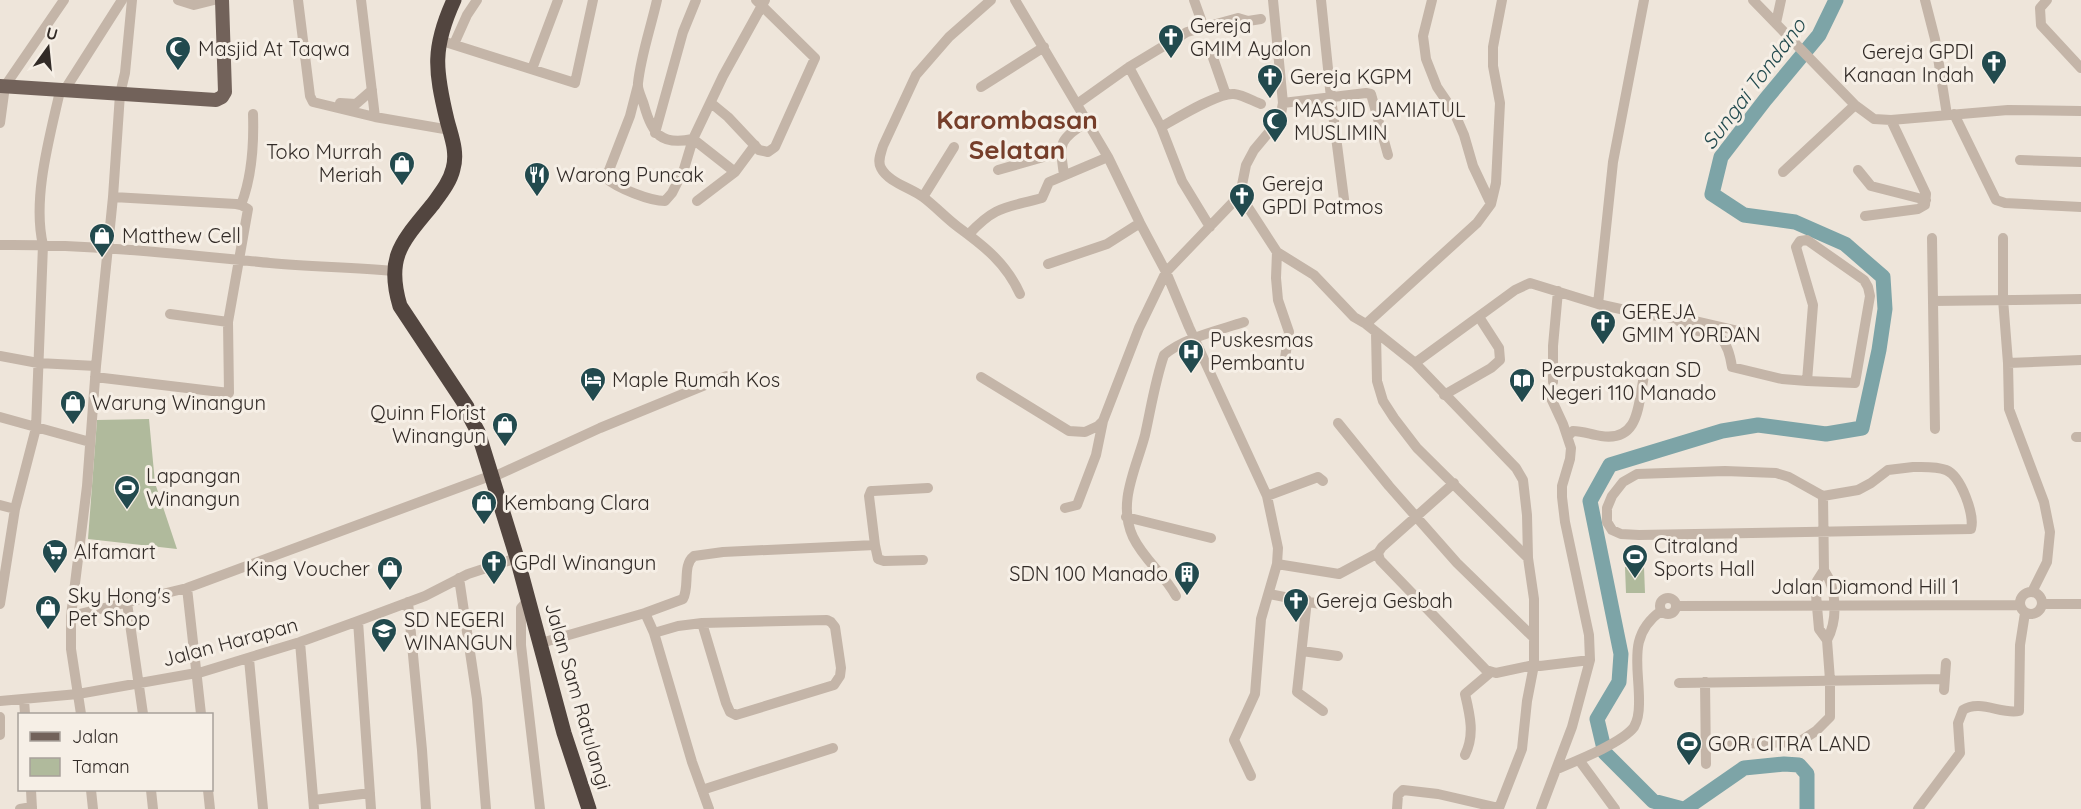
<svg xmlns="http://www.w3.org/2000/svg" width="2081" height="809" font-family="Quicksand,sans-serif">
<style>
.green{fill:#b0ba9c}
.lines{fill:none;stroke-linecap:round;stroke-linejoin:round}
.river{stroke:#7da4a7;stroke-width:15}
.minor{stroke:#c4b5a8;stroke-width:10}
.major{stroke:#72625a;stroke-width:14}
.highway{stroke:#52453f;stroke-width:15}
.labels{text-anchor:middle;stroke-width:6;stroke-linejoin:round;paint-order:stroke}
.poi-label{font-size:20px;fill:#322b27;stroke:#f6efe6;text-anchor:start}
.street-label{font-size:20px;fill:#322b27;stroke:#f6efe6}
.water-label{font-size:21px;font-style:italic;fill:#224a4e;stroke:#f6efe6}
.district-label{font-size:26px;font-weight:bold;fill:#763e2a;stroke:#f6efe6}
</style>
<rect width="100%" height="100%" fill="#eee5da"/>
<path class="green" d="M149,419L155,483L177,549L88,539L97,420Z
M1625,567H1644L1645,593H1626Z"/>
<g class="lines">
<path class="river" d="M1683,809L1653,801L1605,753L1597,719L1619,682L1621,654L1590,501L1610,465L1722,431L1758,425L1826,434L1862,428L1879,350L1885,309L1883,277L1845,244L1795,222L1744,215L1712,194L1721,157L1765,100L1819,35L1836,0
M1685,809L1744,768L1784,764L1799,765L1807,774V809"/>
<path class="minor" d="M178,0L194,5L214,0
M298,0L310,96L313,102L375,117L450,130
M361,0L375,117
M657,0C651,27 641,55 638,83C637,90 642,98 644,105C652,134 661,146 693,139
M991,0L949,37L916,75L883,146C881,153 877,161 881,168C888,182 911,188 923,197C935,206 946,218 958,227C984,246 1006,263 1020,294
M1015,0L1108,157L1140,223L1166,272L1189,327L1267,496L1278,548L1277,564L1261,619L1255,694L1234,740L1251,776
M1194,0L1204,28
M1321,0L1331,98L1345,207
M1432,0L1423,36L1426,59L1437,87L1454,112L1464,135L1473,166L1491,204
M1753,0L1855,105L1874,119L1891,120L2008,110L2081,111
M1925,0L1935,39L1947,115
M2047,0L2040,8L2041,25L2081,68
M1776,23L1781,0
M439,40L575,83L593,0
M454,44L467,15L477,0
M1211,52L1226,95
M1129,67L1161,127L1182,181L1210,227
M532,69L558,0
M638,85L630,116L606,178C617,188 650,201 665,201L672,193L684,169L693,139L723,76L765,0
M981,87L1044,47
M64,91L122,0
M340,103L356,104L372,90
M711,103L728,117L759,150L768,152L775,147L815,58L756,0
M1283,103L1366,93L1371,94L1388,155
M1077,104L1129,67L1187,32L1238,18L1248,21L1261,19
M1954,114L1996,200L2005,203L2081,207
M0,123L5,86L64,0
M1161,127C1175,119 1219,92 1234,94C1243,95 1253,101 1261,104
M655,133L683,32L696,0
M693,139L735,172
M2020,160L2081,162
M998,170L1061,152
M1858,170L1871,186L1926,200
M1783,172L1855,105
M1064,175C1059,140 1059,141 1088,121
M1240,195L1277,252L1314,275L1354,317L1366,324L1415,363L1516,468L1523,480L1527,515L1528,558L1534,599V665L1527,701L1522,749L1499,808L1438,794L1403,790L1398,795L1397,809
M113,197L236,204L241,205L248,209L228,322L170,314
M923,197L954,147
M697,201L735,172L755,145
M241,205C252,177 254,144 253,114
M1865,216L1918,209L1925,205L1926,194L1891,120
M969,234C996,205 1006,208 1042,198L1049,182L1108,157
M1932,238L1935,429
M2003,238V299L2008,363L2009,409L2044,502L2050,532L2047,562L2032,592
M0,245C90,244 180,254 270,263C311,267 352,267 393,271
M1277,252L1276,278L1278,300L1289,332L1285,358
M1048,264L1107,244L1140,223
M1933,301L2081,299
M1598,304L1613,162L1644,0
M1677,319C1701,345 1724,315 1732,367L1782,379L1807,381L1813,305L1796,247L1800,241L1807,240L1864,280L1868,287L1870,296L1855,383L1807,381
M1366,324L1477,223L1491,204L1496,183L1500,103L1493,66V47L1502,0
M1376,333L1377,381L1383,401L1394,418L1417,448L1528,558
M0,356L38,363L96,366
M1415,363L1515,290L1530,283L1598,304L1643,314L1691,320L1743,332
M2008,363L2081,360
M95,377L229,393L228,322
M981,377L1069,431L1085,432L1098,426L1103,421L1139,328L1166,272L1240,195L1246,165L1254,150L1280,119L1283,103L1273,0
M1553,382V346L1558,291
M1444,395L1491,368L1500,360L1499,348L1479,317
M0,417L90,442
M1338,423L1389,486L1457,563L1533,637
M1568,436L1573,431C1583,431 1592,435 1601,436C1640,442 1638,404 1644,376
M2076,437H2081
M1913,467C1923,467 1936,466 1946,470C1961,476 1975,515 1971,529L1639,535L1621,534L1612,530L1607,522V508L1612,496L1623,482L1637,474L1725,471L1776,473L1789,477L1823,496L1858,490L1871,483L1888,470Z
M491,478L600,428L727,376
M1454,483L1382,547L1378,553L1380,560L1486,670L1496,673L1534,665L1540,666L1590,660
M1267,496L1318,477L1323,481
M0,505L15,509
M1065,508L1077,505L1096,455L1103,421
M1126,517L1211,538
M923,560L884,561L878,559L875,545L869,496L871,491H873L928,488
M1277,564L1339,574L1378,553
M1824,570C1837,589 1838,620 1827,640
M459,578L477,699L486,809
M187,588L201,714
M2020 603a11 11 0 1 1 22 0a11 11 0 1 1-22 0Z
M1269,594L1325,605
M1176,596C1165,575 1144,560 1133,537C1117,503 1136,469 1145,435C1151,408 1155,381 1164,355C1183,338 1220,330 1244,322
M1660 606a8 8 0 1 1 16 0a8 8 0 1 1-16 0Z
M529,599L521,608V645L540,809
M1307,600L1297,692L1323,711
M408,602L422,750L426,809
M127,603L143,714
M0,604L15,509L36,428L43,245C32,198 50,136 60,91
M2042,604H2081
M1676,606L2019,605
M645,613L654,633L692,762L709,809
M71,616L187,588L490,476
M358,621L371,809
M654,633L678,626L702,623L726,703L730,712L736,715L834,685L840,676L841,668L835,627L831,622L827,620L702,623
M300,642L314,809
M541,643L645,613L683,599C690,586 682,565 694,556L723,552L875,545
M1302,651L1338,656
M249,659L263,809
M1705,682L1706,764
M1679,683L1944,679
M1944,690L1946,663
M24,699L25,714
M0,701L78,694L202,672L300,642L358,621L425,596L468,574L517,558
M81,714L71,649V616L87,486L96,366L113,197L120,94L125,73L132,0
M0,717V735
M1706,745L1799,742L1816,731L1830,717V680L1827,640L1819,629L1816,595L1817,581L1824,570L1823,496
M1465,755C1475,735 1470,715 1465,694L1491,672
M1579,760L1615,809
M1557,769C1576,761 1622,743 1634,727C1638,720 1639,712 1639,704C1640,668 1626,636 1661,611
M31,790L32,809
M91,790L93,809
M151,790L153,809
M208,790L210,809
M702,790L833,748
M314,800L370,793
M20,809L32,807
M1541,809L1572,727L1590,660L1589,635L1565,522L1562,497V486L1570,459L1571,448L1563,424L1550,396
M1918,809L1960,753L1958,723L1963,710C1980,699 2002,715 2019,711L2020,645L2025,613"/>
<path class="major" d="M0,86L216,100L222,97L225,92L222,0"/>
<path class="highway" d="M454,0C432,48 435,70 447,120C451,136 458,152 453,169C450,182 441,193 433,204C403,241 385,256 400,306L467,407L469,415L478,432L517,558L564,733L589,809"/>
</g>
<defs>
<symbol id="church-pin" viewBox="-11 -11 22 30"><path d="M0 17L-7.5 6A9.5 9.5 0 1 1 7.5 6Z" fill="#224a4e" stroke="#f6efe6"/><path d="M-1.2-6h2.4v3.5h3.3v2.4h-3.3V6h-2.4V-.1h-3.3v-2.4h3.3Z" fill="#fff"/></symbol>
<symbol id="mosque-pin" viewBox="-11 -11 22 30"><path d="M0 17L-7.5 6A9.5 9.5 0 1 1 7.5 6Z" fill="#224a4e" stroke="#f6efe6"/><path d="M3.5-4.9A6 6 0 1 0 3.5 4.9A5 5 0 1 1 3.5-4.9Z" fill="#fff"/></symbol>
<symbol id="shop-pin" viewBox="-11 -11 22 30"><path d="M0 17L-7.5 6A9.5 9.5 0 1 1 7.5 6Z" fill="#224a4e" stroke="#f6efe6"/><path d="M-5-2.5h2.3a2.7 3.5 0 0 1 5.4 0H5L5.5 6h-11ZM-1.5-2.5h3a1.5 2.3 0 0 0-3 0Z" fill="#fff"/></symbol>
<symbol id="restaurant-pin" viewBox="-11 -11 22 30"><path d="M0 17L-7.5 6A9.5 9.5 0 1 1 7.5 6Z" fill="#224a4e" stroke="#f6efe6"/><path d="M-5-6h1v4h1v-4h1v4h1v-4h1v5L-1.5 .5V6h-2V.5L-5-1ZM5-6V6H3V1.5H1.5Q1.5-4 5-6Z" fill="#fff"/></symbol>
<symbol id="hospital-pin" viewBox="-11 -11 22 30"><path d="M0 17L-7.5 6A9.5 9.5 0 1 1 7.5 6Z" fill="#224a4e" stroke="#f6efe6"/><path d="M-5-5h3v3.5h4V-5h3V5h-3V1.5h-4V5h-3Z" fill="#fff"/></symbol>
<symbol id="hotel-pin" viewBox="-11 -11 22 30"><path d="M0 17L-7.5 6A9.5 9.5 0 1 1 7.5 6Z" fill="#224a4e" stroke="#f6efe6"/><path d="M-6-4.5h1.5V1H6V5H4.5V3h-9V5H-6ZM-4 0a1.8 1.8 0 1 1 3.6 0ZM.5 0V-2.5h3Q6-2.5 6 0Z" fill="#fff"/></symbol>
<symbol id="library-pin" viewBox="-11 -11 22 30"><path d="M0 17L-7.5 6A9.5 9.5 0 1 1 7.5 6Z" fill="#224a4e" stroke="#f6efe6"/><path d="M-6-4Q-3-5.5-.7-3.5V5Q-3 3-6 4ZM6-4Q3-5.5 .7-3.5V5Q3 3 6 4Z" fill="#fff"/></symbol>
<symbol id="stadium-pin" viewBox="-11 -11 22 30"><path d="M0 17L-7.5 6A9.5 9.5 0 1 1 7.5 6Z" fill="#224a4e" stroke="#f6efe6"/><path d="M0-5a6.5 5 0 1 0 0 10a6.5 5 0 1 0 0-10ZM-3.5-1.8h7v3.6h-7Z" fill="#fff"/></symbol>
<symbol id="supermarket-pin" viewBox="-11 -11 22 30"><path d="M0 17L-7.5 6A9.5 9.5 0 1 1 7.5 6Z" fill="#224a4e" stroke="#f6efe6"/><path d="M-6-5.5h2.5l.6 2H6L4.5 2H-2.5L-4.4-4H-6ZM-1.5 3.2a1.3 1.3 0 1 0 .1 0ZM3 3.2a1.3 1.3 0 1 0 .1 0Z" fill="#fff"/></symbol>
<symbol id="building-pin" viewBox="-11 -11 22 30"><path d="M0 17L-7.5 6A9.5 9.5 0 1 1 7.5 6Z" fill="#224a4e" stroke="#f6efe6"/><path d="M-4-6H4V6H1V3H-1V6H-4ZM-2.5-4.3h1.7v1.8h-1.7ZM.8-4.3h1.7v1.8H.8ZM-2.5-1h1.7V.8h-1.7ZM.8-1h1.7V.8H.8Z" fill="#fff"/></symbol>
<symbol id="school-pin" viewBox="-11 -11 22 30"><path d="M0 17L-7.5 6A9.5 9.5 0 1 1 7.5 6Z" fill="#224a4e" stroke="#f6efe6"/><path d="M0-5L7-2L0 1L-7-2ZM-4 1L0 2.5L4 1V4Q0 6-4 4Z" fill="#fff"/></symbol>
</defs>
<g fill-rule="evenodd">
<use href="#church-pin" x="1156" y="22" width="30" height="40"/>
<use href="#mosque-pin" x="163" y="34" width="30" height="40"/>
<use href="#church-pin" x="1979" y="48" width="30" height="40"/>
<use href="#church-pin" x="1255" y="62" width="30" height="40"/>
<use href="#mosque-pin" x="1260" y="106" width="30" height="40"/>
<use href="#shop-pin" x="387" y="149" width="30" height="40"/>
<use href="#restaurant-pin" x="522" y="160" width="30" height="40"/>
<use href="#church-pin" x="1227" y="181" width="30" height="40"/>
<use href="#shop-pin" x="87" y="221" width="30" height="40"/>
<use href="#church-pin" x="1588" y="308" width="30" height="40"/>
<use href="#hospital-pin" x="1176" y="337" width="30" height="40"/>
<use href="#hotel-pin" x="578" y="365" width="30" height="40"/>
<use href="#library-pin" x="1507" y="366" width="30" height="40"/>
<use href="#shop-pin" x="58" y="388" width="30" height="40"/>
<use href="#shop-pin" x="490" y="410" width="30" height="40"/>
<use href="#stadium-pin" x="112" y="473" width="30" height="40"/>
<use href="#shop-pin" x="469" y="488" width="30" height="40"/>
<use href="#supermarket-pin" x="40" y="537" width="30" height="40"/>
<use href="#stadium-pin" x="1620" y="542" width="30" height="40"/>
<use href="#church-pin" x="479" y="548" width="30" height="40"/>
<use href="#shop-pin" x="375" y="554" width="30" height="40"/>
<use href="#building-pin" x="1172" y="559" width="30" height="40"/>
<use href="#church-pin" x="1281" y="586" width="30" height="40"/>
<use href="#shop-pin" x="33" y="593" width="30" height="40"/>
<use href="#school-pin" x="369" y="616" width="30" height="40"/>
<use href="#stadium-pin" x="1674" y="729" width="30" height="40"/>
</g>
<g class="labels">
<g class="poi-label">
<text x="1190" y="33">Gereja<tspan x="1190" dy="23">GMIM Ayalon</tspan></text>
<text x="198" y="56">Masjid At Taqwa</text>
<text x="1974" y="59" text-anchor="end">Gereja GPDI<tspan x="1974" dy="23">Kanaan Indah</tspan></text>
<text x="1290" y="84">Gereja KGPM</text>
<text x="1294" y="117">MASJID JAMIATUL<tspan x="1294" dy="23">MUSLIMIN</tspan></text>
<text x="382" y="159" text-anchor="end">Toko Murrah<tspan x="382" dy="23">Meriah</tspan></text>
<text x="556" y="182">Warong Puncak</text>
<text x="1262" y="191">Gereja<tspan x="1262" dy="23">GPDI Patmos</tspan></text>
<text x="122" y="243">Matthew Cell</text>
<text x="1622" y="319">GEREJA<tspan x="1622" dy="23">GMIM YORDAN</tspan></text>
<text x="1210" y="347">Puskesmas<tspan x="1210" dy="23">Pembantu</tspan></text>
<text x="1541" y="377">Perpustakaan SD<tspan x="1541" dy="23">Negeri 110 Manado</tspan></text>
<text x="612" y="387">Maple Rumah Kos</text>
<text x="92" y="410">Warung Winangun</text>
<text x="486" y="420" text-anchor="end">Quinn Florist<tspan x="486" dy="23">Winangun</tspan></text>
<text x="146" y="483">Lapangan<tspan x="146" dy="23">Winangun</tspan></text>
<text x="504" y="510">Kembang Clara</text>
<text x="1654" y="553">Citraland<tspan x="1654" dy="23">Sports Hall</tspan></text>
<text x="74" y="559">Alfamart</text>
<text x="514" y="570">GPdI Winangun</text>
<text x="370" y="576" text-anchor="end">King Voucher</text>
<text x="1168" y="581" text-anchor="end">SDN 100 Manado</text>
<text x="68" y="603">Sky Hong's<tspan x="68" dy="23">Pet Shop</tspan></text>
<text x="1316" y="608">Gereja Gesbah</text>
<text x="404" y="627">SD NEGERI<tspan x="404" dy="23">WINANGUN</tspan></text>
<text x="1708" y="751">GOR CITRA LAND</text>
</g>
<g class="street-label">
<text x="1865" y="594">Jalan Diamond Hill 1</text>
<text transform="translate(230 642) rotate(-15)" y="7">Jalan Harapan</text>
<text transform="translate(578 696) rotate(74)" y="7">Jalan Sam Ratulangi</text>
</g>
<g class="water-label">
<text transform="translate(1754 84) rotate(-53)" y="7">Sungai Tondano</text>
</g>
<g class="district-label">
<text x="1017" y="129">Karombasan<tspan x="1017" dy="30">Selatan</tspan></text>
</g>
</g>
<rect x="18" y="713" width="195" height="78" fill="#f6efe6" stroke="#a8a19a" stroke-width="1.5"/>
<rect x="30" y="732" width="30" height="9" fill="#72625a" stroke="#a8a19a" stroke-width="1.5"/>
<text x="72" y="743" font-size="18" fill="#322b27">Jalan</text>
<rect x="30" y="758" width="30" height="18" fill="#b0ba9c" stroke="#a8a19a" stroke-width="1.5"/>
<text x="72" y="773" font-size="18" fill="#322b27">Taman</text>
<g transform="translate(48 48) rotate(15)" stroke="#f6efe6" stroke-width="4.5" paint-order="stroke">
<path d="M0-4.5L10 22L0 15L-10 22Z" fill="#322b27"/>
<text y="-9" font-size="16" font-weight="bold" text-anchor="middle" fill="#322b27">U</text>
</g>
</svg>
